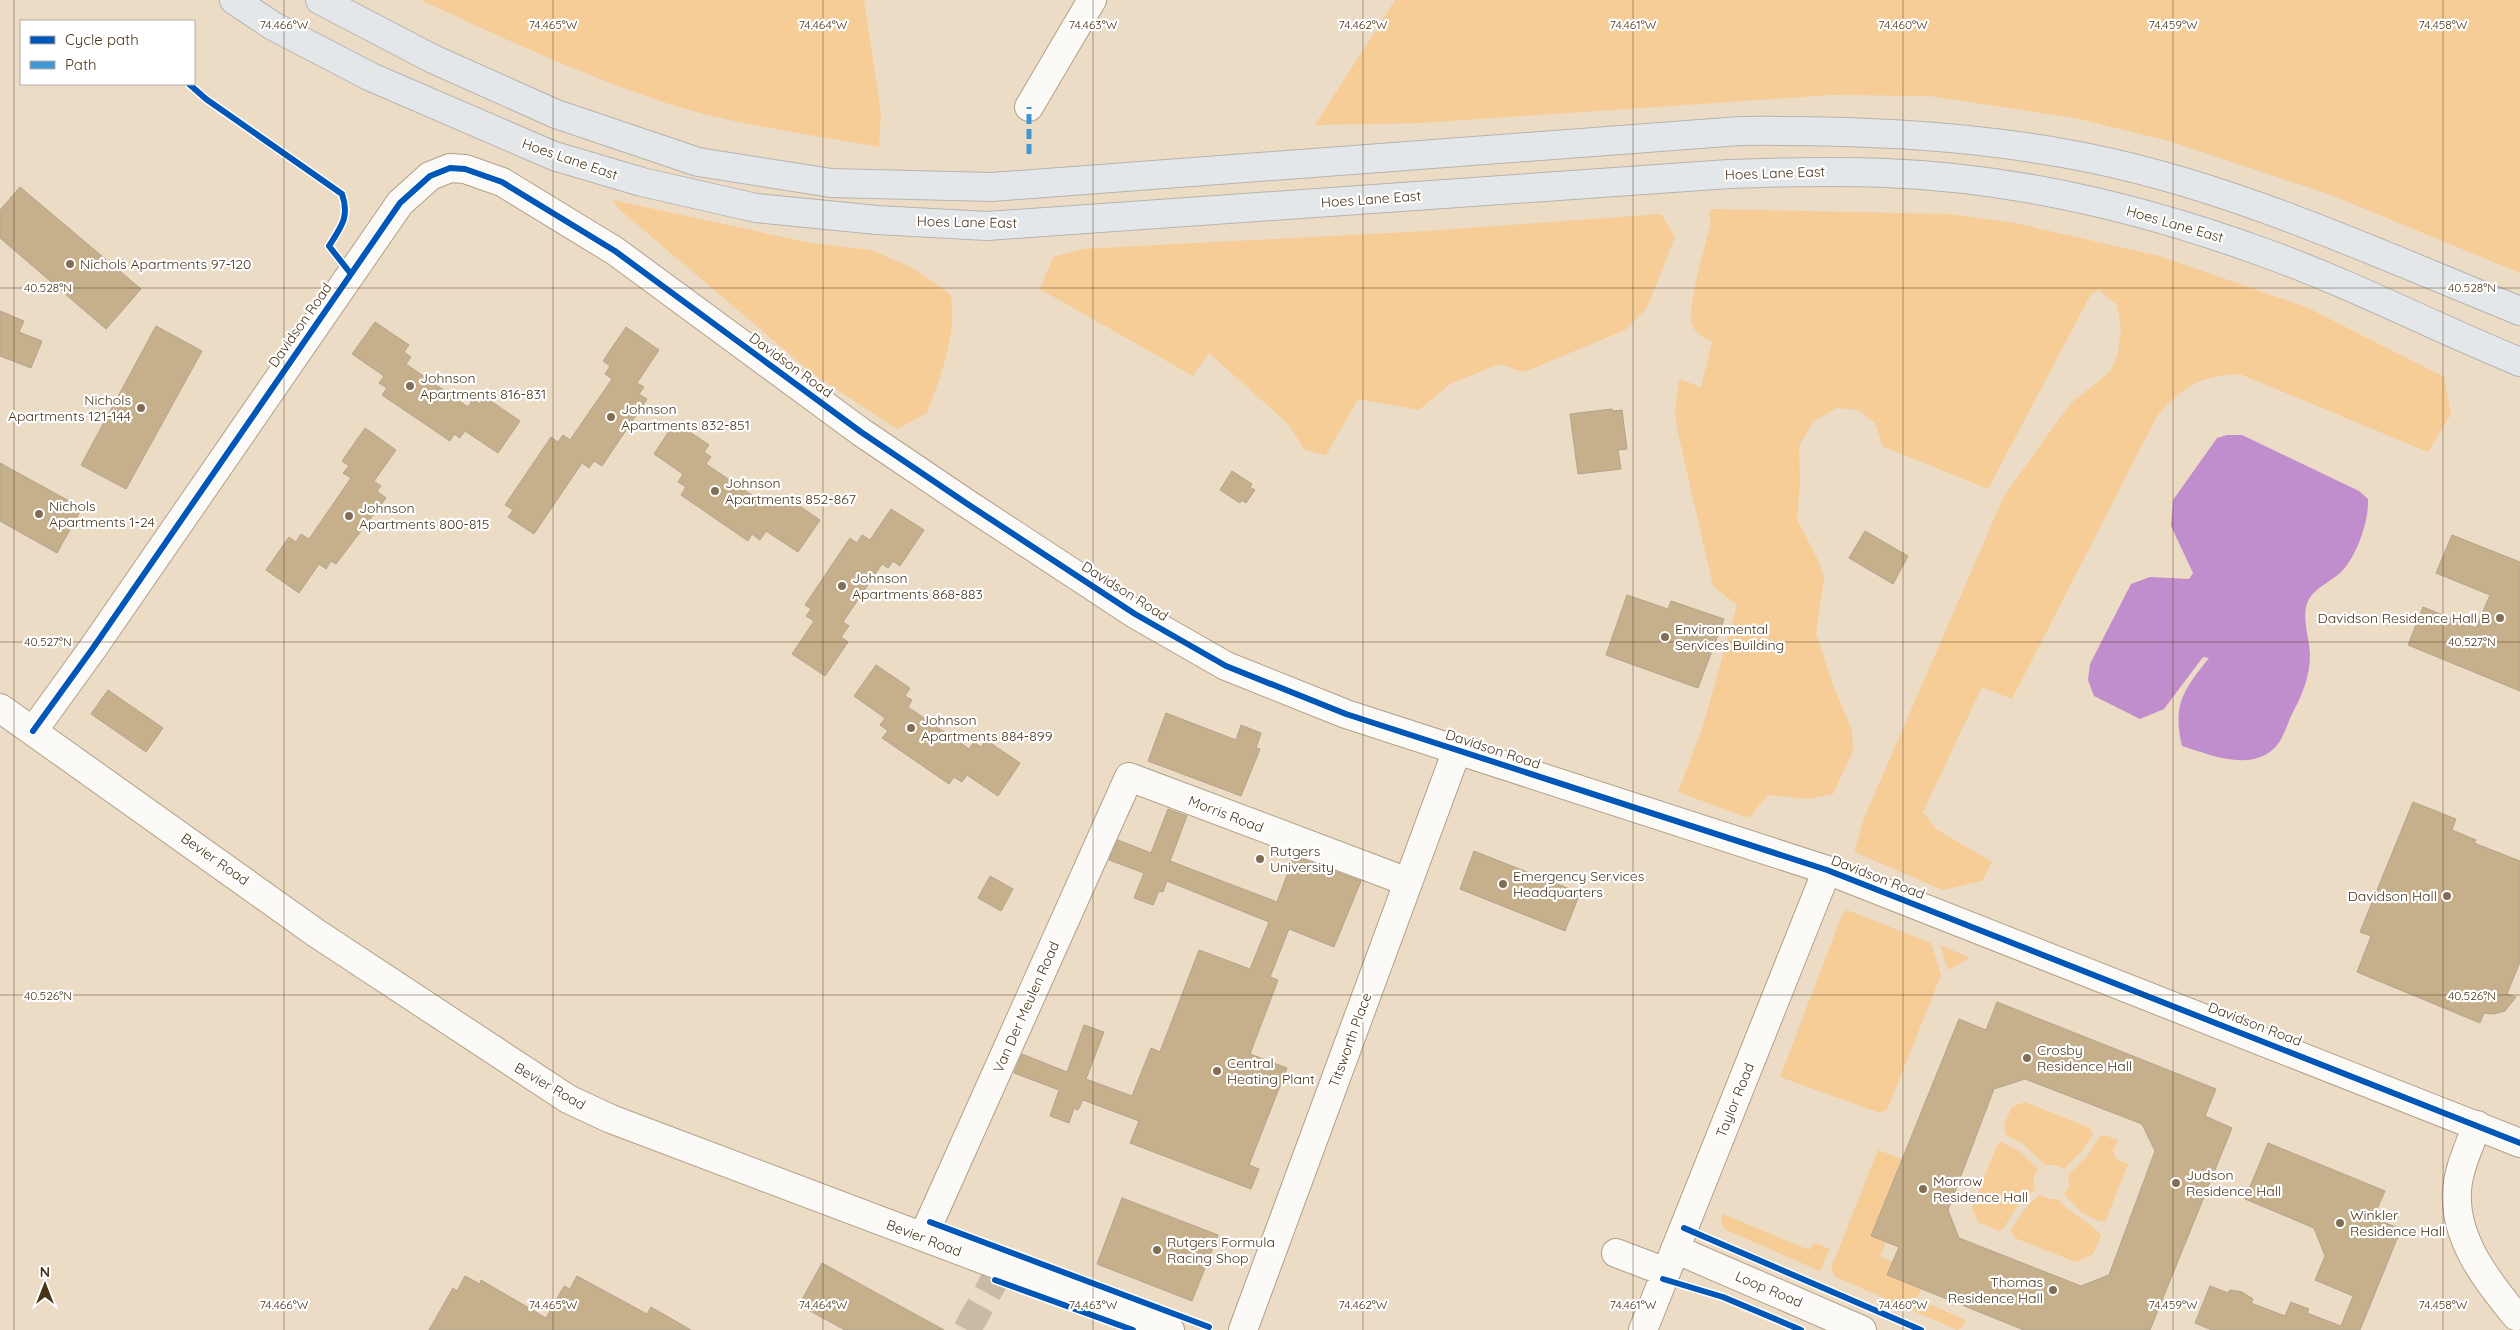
<svg xmlns="http://www.w3.org/2000/svg" width="2520" height="1330" font-family="Quicksand,sans-serif">
<style>
.green{fill:#f6cd97}
.water{fill:#c18ecd}
.building{fill:#c6af8b;stroke:#b4a48d;fill-rule:evenodd}
.lines{fill:none;stroke-linecap:round;stroke-linejoin:round}
.minor-tunnel{stroke:#cbbaa3;stroke-width:28;stroke-dasharray:28 14;stroke-linecap:butt}
.minor-casing{stroke:#b1a08a;stroke-width:30}
.highway-casing{stroke:#b7b3ae;stroke-width:30}
.minor{stroke:#fcfaf6;stroke-width:28}
.highway{stroke:#e4e7ea;stroke-width:28}
.quiet{stroke:#4097d4;stroke-width:5;stroke-dasharray:10 5;stroke-linecap:butt}
.cycleway-casing{stroke:#fff;stroke-width:9}
.cycleway{stroke:#0057b8;stroke-width:6}
.ticks{fill:none;stroke:#493419;stroke-width:1;stroke-opacity:0.45}
.poi-dot{fill:#826e55;stroke:#fff;stroke-width:2}
.labels{text-anchor:middle;stroke-width:4.5;stroke-linejoin:round;paint-order:stroke}
.street-label{font-size:14px;fill:#493419;stroke:#fff}
.poi-label{font-size:14px;fill:#493419;stroke:#fff;text-anchor:start}
.ticks-label{font-size:12px;text-anchor:middle;fill:#493419;stroke:#fff;stroke-width:4.5;stroke-linejoin:round;paint-order:stroke}
</style>
<rect width="100%" height="100%" fill="#ecdbc5"/>
<path class="green" d="M421,0H864L881,113L879,147C808,134 733,125 663,102C580,74 500,37 421,0Z
M1395,0H2520V273L2331,195L2169,141L2075,118L1929,96L1832,95L1421,123L1315,125Z
M612,200L811,243L871,250L913,268L951,295C957,335 941,376 927,413L897,429L813,374L620,210Z
M1712,209L1948,214L2015,223L2159,256L2306,307L2444,377L2451,414L2428,452L2240,374C2196,377 2187,384 2157,416L2012,699L1982,687L1923,812L1936,829L1992,862L1982,881L1943,890L1854,852L1865,816L2004,496L2070,404L2110,372L2118,353L2121,328L2117,305L2099,290L2091,294L1988,489L1882,446L1875,423L1858,410L1836,408L1813,422L1799,446L1800,484L1797,519L1819,562L1824,578L1816,633L1833,685L1852,731L1853,751L1833,794L1808,799L1768,795L1748,818L1678,792L1703,726L1737,605L1713,586L1678,433L1675,411L1679,379L1701,387L1712,342C1704,337 1695,334 1692,324C1687,303 1706,245 1711,222L1709,214Z
M1661,214L1675,237L1647,308L1625,330L1524,372L1499,364L1450,384L1419,410L1358,399L1326,455L1305,450L1288,424L1209,353L1193,376L1040,289L1053,257L1083,249L1427,231Z
M1847,910L1931,943L1941,975L1887,1110L1880,1113L1780,1077L1842,915Z
M1940,945L1968,957V959L1948,970Z
M2025,1102L2090,1128L2093,1134L2082,1151L2064,1169L2056,1165H2045L2023,1144L2006,1135L2004,1125L2012,1107Z
M2105,1135L2118,1140L2113,1151L2117,1160L2128,1164L2106,1220L2100,1222L2081,1212L2064,1194L2069,1187L2068,1175L2087,1156L2100,1136Z
M2002,1142L2021,1152L2038,1169L2033,1179L2035,1189L2018,1205L2003,1229L1999,1231L1978,1222L1972,1208L1997,1145Z
M1878,1150L1902,1159L1871,1236L1886,1242L1880,1256L1893,1262L1921,1289L1917,1299L1966,1320L1963,1327L1957,1330L1834,1276L1831,1268Z
M2040,1195L2048,1199H2058C2068,1213 2097,1226 2101,1236L2093,1254L2076,1262L2015,1238L2011,1231C2018,1217 2027,1204 2040,1195Z
M1723,1214L1809,1250L1814,1243L1830,1249L1820,1271L1726,1230L1721,1222Z"/>
<path class="water" d="M2227,435H2242L2359,491L2368,499C2369,521 2357,556 2341,572C2332,581 2315,588 2309,599C2300,616 2310,638 2310,655C2310,678 2301,697 2291,716C2287,725 2284,736 2278,744C2254,774 2211,755 2182,746C2172,705 2184,689 2209,658L2203,657L2164,709L2140,719L2094,696L2088,680L2090,664L2131,584L2150,577L2189,579L2193,573L2171,526L2173,500L2217,438Z"/>
<path class="building" d="M20,187L141,289L106,329L0,238V210Z
M0,311L24,321L19,332L42,341L31,368L0,356Z
M375,322L409,345L404,352L411,357L406,364L468,407L473,399L480,404L485,397L520,421L498,453L465,431L460,438L454,434L450,441L382,395L387,388L379,383L384,376L352,354Z
M156,326L202,351L126,489L81,465Z
M626,327L659,350L637,383L644,387L639,394L647,399L602,466L594,461L589,468L582,463L534,534L508,517L513,510L505,505L551,437L558,442L563,435L570,440L612,379L605,374L610,366L603,361Z
M1612,409L1613,411L1622,410L1627,449L1618,450L1621,469L1578,474L1570,414Z
M675,422L709,445L704,452L711,457L706,464L768,506L772,499L780,504L785,496L820,520L798,552L766,531L760,540L752,534L748,541L681,495L686,487L678,482L683,474L654,454Z
M365,428L396,450L374,481L381,486L377,491L386,498L336,564L331,561L326,569L319,564L299,593L266,570L289,537L296,542L301,534L309,539L351,478L343,473L349,466L342,461Z
M0,463L82,508L57,553L0,521Z
M1232,471L1252,484L1250,487L1255,490L1246,503L1241,500L1240,503L1220,490Z
M891,509L924,530L900,566L893,561L888,568L882,564L843,622L849,626L841,637L848,642L825,676L792,654L814,621L806,616L811,609L805,605L850,538L857,543L862,535L870,540Z
M1865,531L1908,556L1893,584L1849,558Z
M2452,535L2520,562V691L2408,645L2423,607L2476,628L2490,595L2436,573Z
M1627,595L1668,609L1671,601L1724,619L1698,688L1606,655Z
M876,665L910,688L905,696L912,700L908,707L969,749L974,742L981,747L986,740L1020,763L998,796L967,775L962,782L954,777L949,784L882,738L888,731L880,725L885,718L854,696Z
M108,690L163,728L146,752L91,714Z
M1166,713L1236,740L1241,725L1261,733L1256,748L1260,749L1241,796L1148,761Z
M2413,802L2456,819L2452,830L2476,840L2474,843L2520,861V962L2507,994L2516,997L2505,1011L2494,1014L2484,1013L2480,1023L2357,972L2371,936L2360,932Z
M1168,809L1187,816L1170,861L1277,902L1294,856L1361,881L1334,947L1289,929L1270,977L1278,980L1250,1054L1287,1068L1249,1165L1259,1169L1251,1189L1130,1143L1139,1121L1083,1100L1078,1110L1074,1108L1069,1123L1050,1116L1059,1090L1014,1073L1022,1054L1067,1072L1084,1025L1104,1032L1086,1079L1132,1096L1151,1048L1160,1052L1199,950L1250,969L1269,922L1167,881L1163,892L1159,891L1153,905L1134,898L1144,873L1109,860L1118,840L1151,853Z
M1474,851L1580,893L1565,931L1460,889Z
M990,876L1013,889L1001,911L978,898Z
M1997,1002L2216,1089L2205,1116L2232,1128L2150,1330H2024L1887,1275L1899,1247L1871,1236L1959,1019L1986,1030ZM2025,1079L2142,1124L2155,1151L2109,1275L2081,1286L1959,1238L1948,1210L1994,1089Z
M2268,1143L2385,1191L2373,1218L2401,1229L2360,1330H2212L2195,1323L2210,1286L2228,1293L2230,1290L2242,1292L2253,1299L2251,1303L2285,1316L2291,1302L2309,1309L2307,1313L2341,1326L2353,1296L2315,1280L2325,1256L2314,1228L2245,1199Z
M1122,1198L1218,1235L1192,1301L1097,1264Z
M822,1263L944,1330H845L799,1305Z
M465,1276L480,1284L481,1280L546,1318L564,1286L570,1289L577,1276L647,1314L651,1307L691,1330H429L453,1288L457,1291Z"/>
<g class="lines">
<path class="minor-tunnel" d="M967,1330L1001,1268"/>
<defs>
<path id="minor" d="M1029,107L1092,0
M0,708L316,933L568,1099L611,1119L1170,1330
M33,731L93,648L400,203L430,176L450,168L465,169L502,182L615,251L861,432L966,503L1135,614L1226,666L1346,714L1827,870L2520,1143
M2477,1125C2470,1145 2458,1169 2457,1191C2454,1239 2487,1281 2516,1316
M923,1237L1129,777L1408,882
M1675,1249L1862,1330
M1616,1253L1666,1272
M1243,1330L1457,750
M1643,1330L1827,870"/>
<path id="highway" d="M234,0L273,26L371,77L554,156L642,182L756,208L877,220L987,226L1729,174C1781,172 1833,171 1886,173C2014,178 2145,209 2265,253C2352,284 2434,327 2520,362
M320,0L433,59L556,114L698,162L831,183L992,187L1740,131C1850,130 1959,134 2068,154C2225,182 2373,252 2520,311"/>
</defs>
<use href="#minor" class="minor-casing"/>
<use href="#highway" class="highway-casing"/>
<use href="#minor" class="minor"/>
<use href="#highway" class="highway"/>
<path class="quiet" d="M1029,154V107"/>
<defs>
<path id="cycleway" d="M189,84L206,99L342,194C350,217 341,227 329,246L351,274
M33,731L93,648L400,203L430,176L450,168L465,169L502,182L615,251L861,432L966,503L1135,614L1226,666L1346,714L1827,870L2520,1143
M930,1222L1209,1327
M1684,1228L1921,1330
M1663,1279L1723,1297L1801,1330
M995,1280L1133,1330"/>
</defs>
<use href="#cycleway" class="cycleway-casing"/>
<use href="#cycleway" class="cycleway"/>
</g>
<path class="ticks" d="M14,0V1330M284,0V1330M553,0V1330M823,0V1330M1093,0V1330M1363,0V1330M1633,0V1330M1903,0V1330M2173,0V1330M2443,0V1330M0,288H2520M0,642H2520M0,995H2520"/>
<g class="poi-dot">
<circle cx="70" cy="264" r="5"/>
<circle cx="410" cy="386" r="5"/>
<circle cx="141" cy="408" r="5"/>
<circle cx="611" cy="417" r="5"/>
<circle cx="715" cy="491" r="5"/>
<circle cx="39" cy="514" r="5"/>
<circle cx="349" cy="516" r="5"/>
<circle cx="842" cy="586" r="5"/>
<circle cx="2500" cy="618" r="5"/>
<circle cx="1665" cy="637" r="5"/>
<circle cx="911" cy="728" r="5"/>
<circle cx="1260" cy="859" r="5"/>
<circle cx="1503" cy="884" r="5"/>
<circle cx="2447" cy="896" r="5"/>
<circle cx="2027" cy="1058" r="5"/>
<circle cx="1217" cy="1071" r="5"/>
<circle cx="2176" cy="1183" r="5"/>
<circle cx="1923" cy="1189" r="5"/>
<circle cx="2340" cy="1223" r="5"/>
<circle cx="1157" cy="1250" r="5"/>
<circle cx="2053" cy="1290" r="5"/>
</g>
<g class="labels">
<g class="street-label">
<text transform="translate(570 159) rotate(19)" y="5">Hoes Lane East</text>
<text transform="translate(1775 173) rotate(-2)" y="5">Hoes Lane East</text>
<text transform="translate(1371 199) rotate(-4)" y="5">Hoes Lane East</text>
<text transform="translate(967 222) rotate(1)" y="5">Hoes Lane East</text>
<text transform="translate(2175 224) rotate(16)" y="5">Hoes Lane East</text>
<text transform="translate(300 325) rotate(-55)" y="5">Davidson Road</text>
<text transform="translate(791 365) rotate(36)" y="5">Davidson Road</text>
<text transform="translate(1125 591) rotate(32)" y="5">Davidson Road</text>
<text transform="translate(1493 749) rotate(18)" y="5">Davidson Road</text>
<text transform="translate(1226 814) rotate(21)" y="5">Morris Road</text>
<text transform="translate(215 859) rotate(35)" y="5">Bevier Road</text>
<text transform="translate(1878 877) rotate(21)" y="5">Davidson Road</text>
<text transform="translate(1026 1007) rotate(-66)" y="5">Van Der Meulen Road</text>
<text transform="translate(2255 1024) rotate(21)" y="5">Davidson Road</text>
<text transform="translate(1350 1040) rotate(-70)" y="5">Titsworth Place</text>
<text transform="translate(550 1086) rotate(30)" y="5">Bevier Road</text>
<text transform="translate(1735 1100) rotate(-68)" y="5">Taylor Road</text>
<text transform="translate(924 1238) rotate(21)" y="5">Bevier Road</text>
<text transform="translate(1769 1289) rotate(23)" y="5">Loop Road</text>
</g>
<g class="poi-label">
<text x="80" y="269">Nichols Apartments 97-120</text>
<text x="420" y="383">Johnson<tspan x="420" dy="16">Apartments 816-831</tspan></text>
<text x="131" y="405" text-anchor="end">Nichols<tspan x="131" dy="16">Apartments 121-144</tspan></text>
<text x="621" y="414">Johnson<tspan x="621" dy="16">Apartments 832-851</tspan></text>
<text x="725" y="488">Johnson<tspan x="725" dy="16">Apartments 852-867</tspan></text>
<text x="49" y="511">Nichols<tspan x="49" dy="16">Apartments 1-24</tspan></text>
<text x="359" y="513">Johnson<tspan x="359" dy="16">Apartments 800-815</tspan></text>
<text x="852" y="583">Johnson<tspan x="852" dy="16">Apartments 868-883</tspan></text>
<text x="2490" y="623" text-anchor="end">Davidson Residence Hall B</text>
<text x="1675" y="634">Environmental<tspan x="1675" dy="16">Services Building</tspan></text>
<text x="921" y="725">Johnson<tspan x="921" dy="16">Apartments 884-899</tspan></text>
<text x="1270" y="856">Rutgers<tspan x="1270" dy="16">University</tspan></text>
<text x="1513" y="881">Emergency Services<tspan x="1513" dy="16">Headquarters</tspan></text>
<text x="2437" y="901" text-anchor="end">Davidson Hall</text>
<text x="2037" y="1055">Crosby<tspan x="2037" dy="16">Residence Hall</tspan></text>
<text x="1227" y="1068">Central<tspan x="1227" dy="16">Heating Plant</tspan></text>
<text x="2186" y="1180">Judson<tspan x="2186" dy="16">Residence Hall</tspan></text>
<text x="1933" y="1186">Morrow<tspan x="1933" dy="16">Residence Hall</tspan></text>
<text x="2350" y="1220">Winkler<tspan x="2350" dy="16">Residence Hall</tspan></text>
<text x="1167" y="1247">Rutgers Formula<tspan x="1167" dy="16">Racing Shop</tspan></text>
<text x="2043" y="1287" text-anchor="end">Thomas<tspan x="2043" dy="16">Residence Hall</tspan></text>
</g>
</g>
<g class="ticks-label">
<text x="284" y="29">74.466°W</text>
<text x="553" y="29">74.465°W</text>
<text x="823" y="29">74.464°W</text>
<text x="1093" y="29">74.463°W</text>
<text x="1363" y="29">74.462°W</text>
<text x="1633" y="29">74.461°W</text>
<text x="1903" y="29">74.460°W</text>
<text x="2173" y="29">74.459°W</text>
<text x="2443" y="29">74.458°W</text>
<text x="48" y="292">40.528°N</text>
<text x="2472" y="292">40.528°N</text>
<text x="48" y="646">40.527°N</text>
<text x="2472" y="646">40.527°N</text>
<text x="48" y="1000">40.526°N</text>
<text x="2472" y="1000">40.526°N</text>
<text x="284" y="1309">74.466°W</text>
<text x="553" y="1309">74.465°W</text>
<text x="823" y="1309">74.464°W</text>
<text x="1093" y="1309">74.463°W</text>
<text x="1363" y="1309">74.462°W</text>
<text x="1633" y="1309">74.461°W</text>
<text x="1903" y="1309">74.460°W</text>
<text x="2173" y="1309">74.459°W</text>
<text x="2443" y="1309">74.458°W</text>
</g>
<rect x="20" y="20" width="175" height="65" fill="#ffffff" stroke="#b6aea3"/>
<rect x="30" y="36" width="25" height="8" fill="#0057b8" stroke="#b6aea3"/>
<text x="65" y="45" font-size="15" fill="#493419">Cycle path</text>
<rect x="30" y="61" width="25" height="8" fill="#4097d4" stroke="#b6aea3"/>
<text x="65" y="70" font-size="15" fill="#493419">Path</text>
<g transform="translate(45 1285)" stroke="#ffffff" stroke-width="4" paint-order="stroke">
<path d="M0-4L9 19L0 12L-9 19Z" fill="#493419"/>
<text y="-8" font-size="14" font-weight="bold" text-anchor="middle" fill="#493419">N</text>
</g>
</svg>
